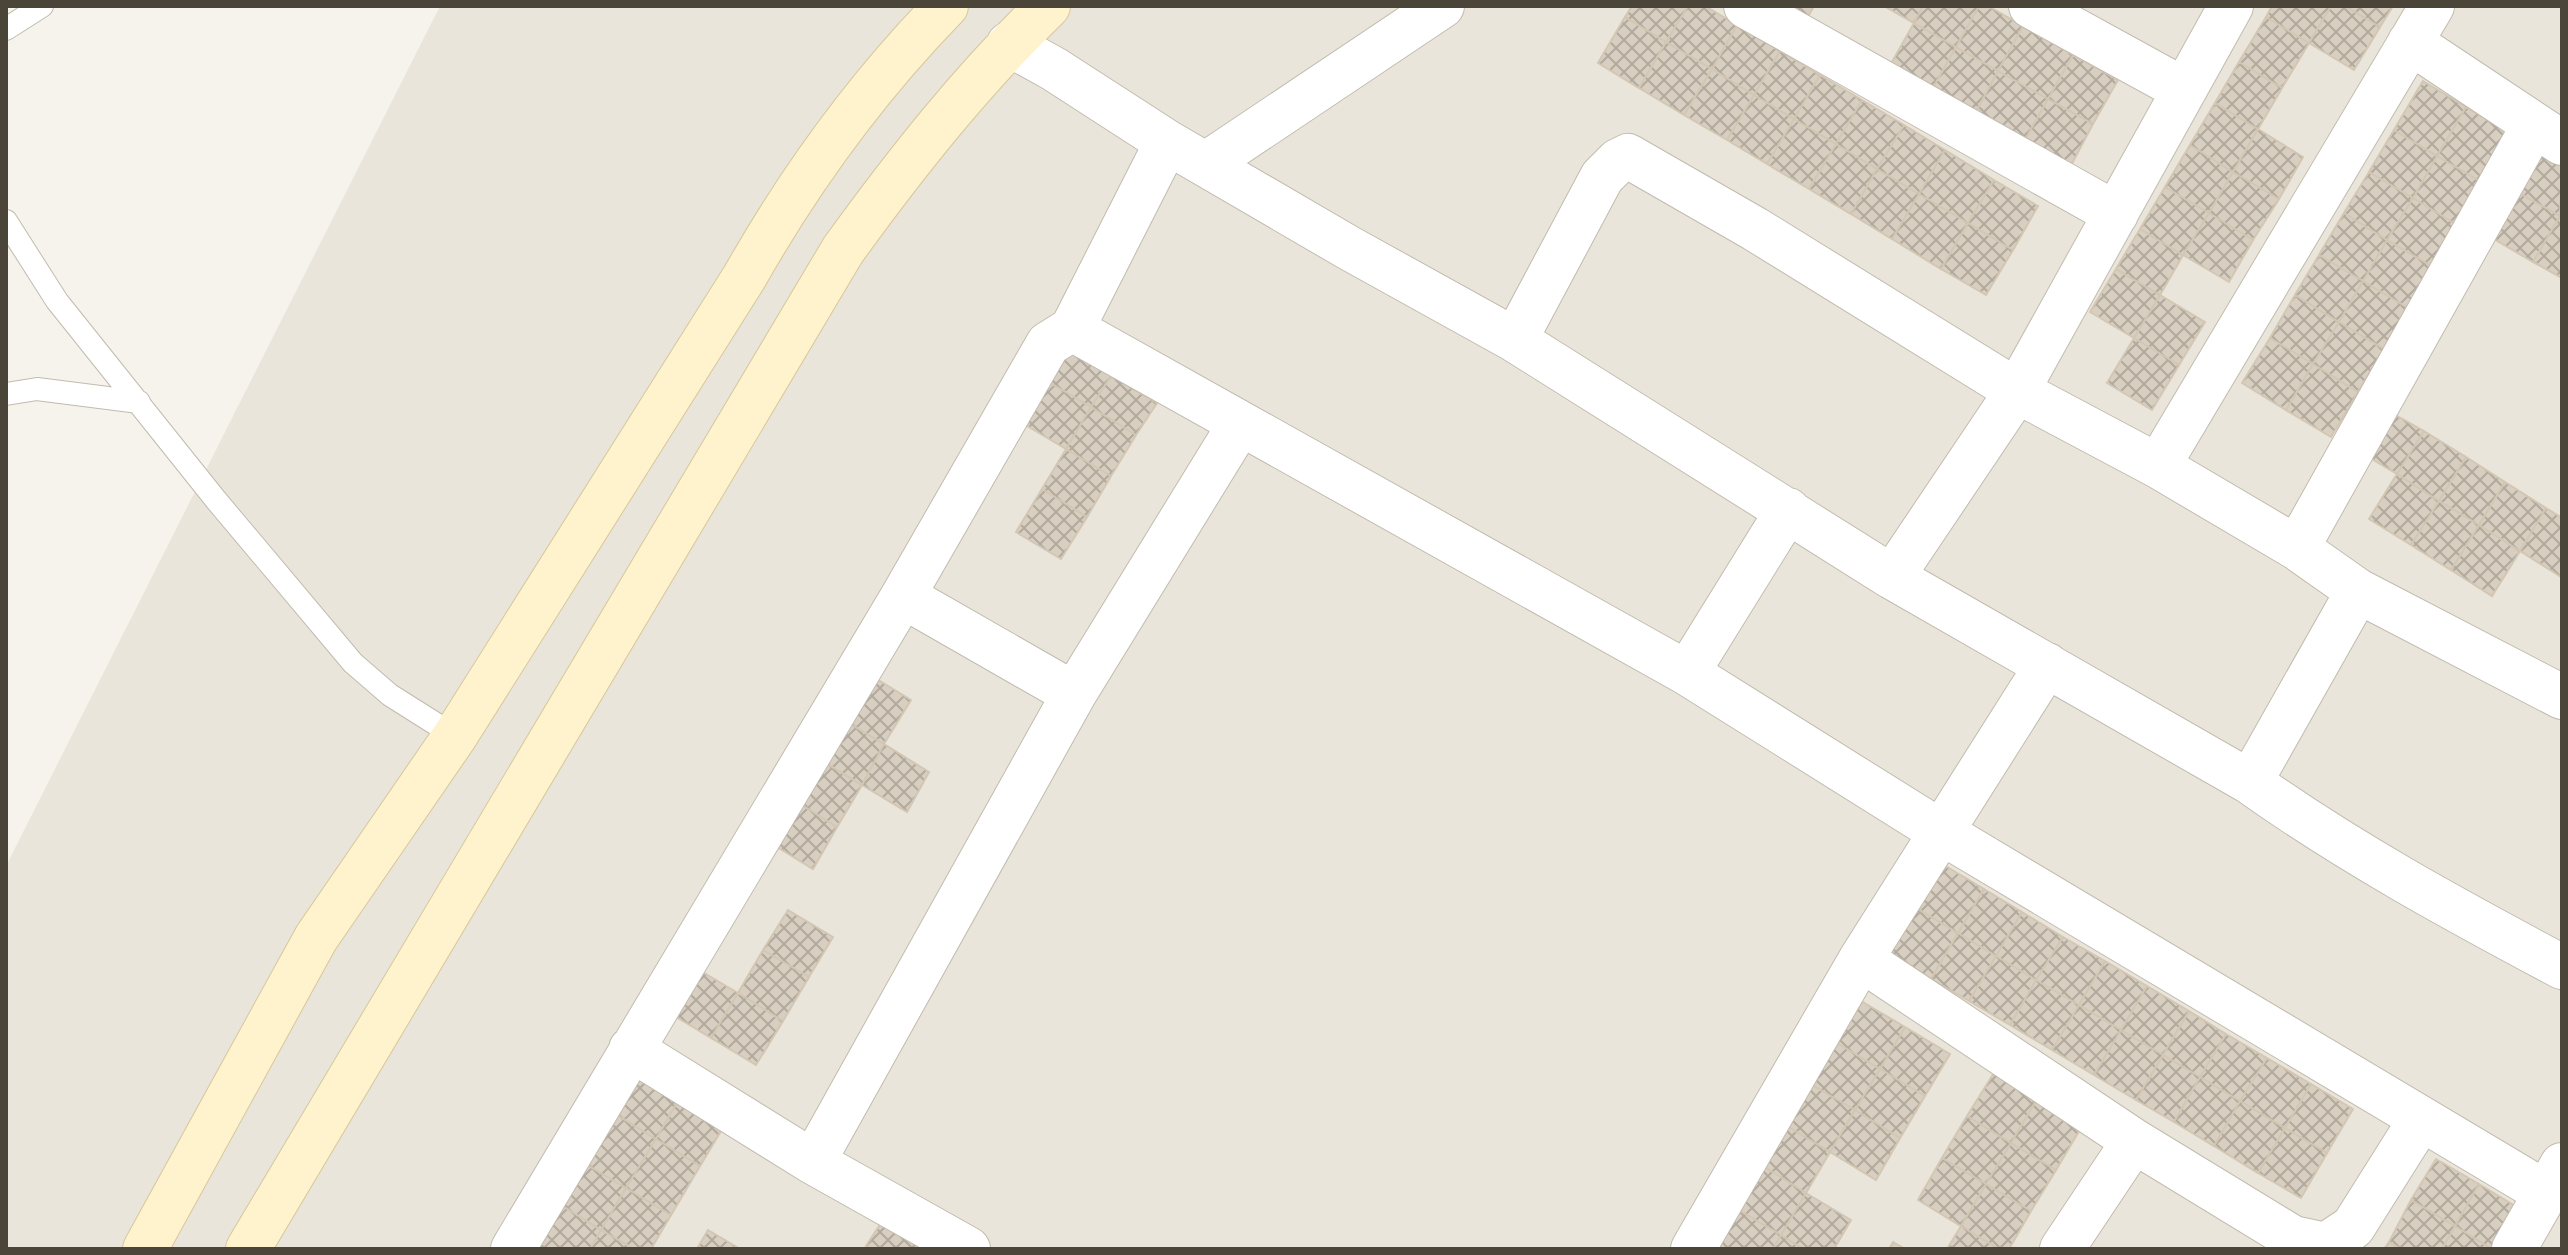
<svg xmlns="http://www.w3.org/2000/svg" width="2568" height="1255" font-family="Inter,sans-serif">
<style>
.residential{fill:#eae5da}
.building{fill:url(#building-cross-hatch);stroke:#d3c7b4;stroke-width:2}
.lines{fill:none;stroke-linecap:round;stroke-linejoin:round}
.service-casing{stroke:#c2bbae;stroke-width:24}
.minor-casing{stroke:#c2bbae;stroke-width:46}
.secondary-casing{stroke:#d6c79b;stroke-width:46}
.service{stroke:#fff;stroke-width:22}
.minor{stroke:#fff;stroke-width:44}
.secondary{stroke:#fff3cd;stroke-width:44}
</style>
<defs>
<pattern id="building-cross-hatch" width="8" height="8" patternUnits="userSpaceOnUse" patternTransform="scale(2)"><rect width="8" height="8" fill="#d8cfc1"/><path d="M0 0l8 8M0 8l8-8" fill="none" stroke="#b1aa9e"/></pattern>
</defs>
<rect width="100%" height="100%" fill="#f6f3ec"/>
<path class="residential" d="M440,6H2562V1249H6V866Z"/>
<path class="building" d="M1632,6H1688L1666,42L1625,17Z
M1688,6H1705L1737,25L1712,69L1666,42Z
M1777,6H1814L1805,22Z
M1884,6H1923L1914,23Z
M1923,6H1979L1956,47L1914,23Z
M1979,6H1988L2023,26L1998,71L1956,47Z
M2272,6H2331L2309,43L2266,17Z
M2331,6H2345L2380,27L2354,70L2309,43Z
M2345,6H2393L2380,27Z
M1625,17L1666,42L1639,88L1598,63Z
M2266,17L2309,43L2282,88L2239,62Z
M1914,23L1956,47L1930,93L1888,69Z
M1737,25L1780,51L1754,95L1712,69Z
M2023,26L2073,55L2048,99L1998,71Z
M1666,42L1712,69L1684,115L1639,88Z
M1956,47L1998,71L1973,117L1930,93Z
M1780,51L1820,75L1794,119L1754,95Z
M2073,55L2118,80L2093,124L2048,99Z
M2239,62L2282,88L2258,129L2215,103Z
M1712,69L1754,95L1727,140L1684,115Z
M1998,71L2048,99L2022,145L1973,117Z
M1820,75L1862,100L1836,144L1794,119Z
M2423,81L2466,107L2437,156L2394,130Z
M1754,95L1794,119L1767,164L1727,140Z
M2048,99L2093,124L2068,171L2022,145Z
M1862,100L1904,125L1877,169L1836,144Z
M2215,103L2258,129L2233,172L2190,145Z
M2466,107L2511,134L2483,183L2437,156Z
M1794,119L1836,144L1809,189L1767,164Z
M1904,125L1945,150L1919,194L1877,169Z
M2258,129L2303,157L2279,199L2233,172Z
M2394,130L2437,156L2413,198L2369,172Z
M1836,144L1877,169L1851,214L1809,189Z
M2190,145L2233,172L2209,213L2165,187Z
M2539,146L2562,159L2560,216L2514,190Z
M1945,150L1994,180L1968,223L1919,194Z
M2437,156L2483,183L2457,225L2413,198Z
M1877,169L1919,194L1892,239L1851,214Z
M2233,172L2279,199L2253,240L2209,213Z
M2369,172L2413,198L2387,240L2344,213Z
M1994,180L2038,206L2013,250L1968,223Z
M2165,187L2209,213L2183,255L2140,229Z
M2514,190L2560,216L2533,262L2487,235Z
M1919,194L1968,223L1941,269L1892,239Z
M2413,198L2457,225L2433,267L2387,240Z
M2209,213L2253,240L2229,282L2183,255Z
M2344,213L2387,240L2363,281L2319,255Z
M2560,216L2562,217V278L2533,262Z
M1968,223L2013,250L1986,295L1941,269Z
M2140,229L2183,255L2160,295L2116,269Z
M2387,240L2433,267L2408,308L2363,281Z
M2319,255L2363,281L2339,322L2295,295Z
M2116,269L2160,295L2134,338L2090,312Z
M2363,281L2408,308L2384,349L2339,322Z
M2160,295L2205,322L2179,365L2134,338Z
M2295,295L2339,322L2313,364L2270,338Z
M2339,322L2384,349L2358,392L2313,364Z
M2134,338L2179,365L2152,410L2107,383Z
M2270,338L2313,364L2286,410L2242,383Z
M1067,350L1111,376L1091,407L1047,381Z
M2313,364L2358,392L2331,437L2286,410Z
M1111,376L1157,403L1136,435L1091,407Z
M1047,381L1091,407L1066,449L1022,423Z
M1091,407L1136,435L1111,476L1066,449Z
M2383,408L2424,431L2397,474L2358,451Z
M2424,431L2466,457L2439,501L2397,474Z
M1066,449L1111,476L1087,517L1042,489Z
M2466,457L2505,482L2479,525L2439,501Z
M2397,474L2439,501L2411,545L2369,519Z
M2505,482L2546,508L2520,551L2479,525Z
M1042,489L1087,517L1061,559L1016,532Z
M2439,501L2479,525L2451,570L2411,545Z
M2546,508L2562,518L2561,577L2520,551Z
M2479,525L2520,551L2492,596L2451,570Z
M867,673L911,700L884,744L840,718Z
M840,718L884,744L862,785L819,759Z
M884,744L929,772L907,812L862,785Z
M819,759L862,785L837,827L794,800Z
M794,800L837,827L813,869L769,842Z
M1939,862L1984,889L1958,933L1913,906Z
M1984,889L2022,912L1996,956L1958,933Z
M1913,906L1958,933L1931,979L1886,951Z
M788,910L833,937L809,977L763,950Z
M2022,912L2063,937L2036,980L1996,956Z
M1958,933L1996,956L1969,1001L1931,979Z
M2063,937L2105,961L2079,1005L2036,980Z
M763,950L809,977L783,1021L738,993Z
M1996,956L2036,980L2010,1025L1969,1001Z
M2105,961L2147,986L2121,1030L2079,1005Z
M694,967L738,993L711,1038L668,1012Z
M2036,980L2079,1005L2052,1050L2010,1025Z
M2147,986L2189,1011L2163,1055L2121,1030Z
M738,993L783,1021L756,1065L711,1038Z
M1861,1001L1905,1027L1880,1069L1837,1043Z
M2079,1005L2121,1030L2094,1075L2052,1050Z
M2189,1011L2226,1034L2200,1077L2163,1055Z
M1905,1027L1950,1054L1925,1096L1880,1069Z
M2121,1030L2163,1055L2136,1100L2094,1075Z
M2226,1034L2267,1058L2240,1101L2200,1077Z
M1837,1043L1880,1069L1855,1110L1812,1085Z
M2163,1055L2200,1077L2174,1122L2136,1100Z
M2267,1058L2311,1084L2285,1128L2240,1101Z
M638,1068L682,1094L656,1139L612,1112Z
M1997,1068L2040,1094L2011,1143L1967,1116Z
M1880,1069L1925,1096L1900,1138L1855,1110Z
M2200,1077L2240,1101L2214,1146L2174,1122Z
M2311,1084L2353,1109L2327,1153L2285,1128Z
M1812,1085L1855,1110L1830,1152L1787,1126Z
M682,1094L727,1121L700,1166L656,1139Z
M2040,1094L2085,1121L2056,1170L2011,1143Z
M2240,1101L2285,1128L2258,1173L2214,1146Z
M1855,1110L1900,1138L1876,1180L1830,1152Z
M612,1112L656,1139L626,1188L582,1162Z
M1967,1116L2011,1143L1986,1184L1942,1158Z
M1787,1126L1830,1152L1806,1193L1763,1166Z
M2285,1128L2327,1153L2301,1198L2258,1173Z
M656,1139L700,1166L671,1215L626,1188Z
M2011,1143L2056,1170L2031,1211L1986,1184Z
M1942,1158L1986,1184L1961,1226L1918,1200Z
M2436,1159L2479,1184L2455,1226L2411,1200Z
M582,1162L626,1188L601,1230L558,1203Z
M1763,1166L1806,1193L1781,1235L1737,1209Z
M1986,1184L2031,1211L2009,1249H1999L1961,1226Z
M2479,1184L2525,1212L2502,1249H2492L2455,1226Z
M626,1188L671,1215L651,1249H634L601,1230Z
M1806,1193L1851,1220L1834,1249H1803L1781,1235Z
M2411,1200L2455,1226L2442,1249H2401L2389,1242Z
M558,1203L601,1230L590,1249H540L533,1245Z
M891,1208L925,1249H871L866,1246Z
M1737,1209L1781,1235L1773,1249H1713Z
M1961,1226L1999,1249H1947Z
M2455,1226L2492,1249H2442Z
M601,1230L634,1249H590Z
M708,1230L740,1249H697Z
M1781,1235L1803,1249H1773Z
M1893,1242L1905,1249H1889Z
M2389,1242L2401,1249H2384Z"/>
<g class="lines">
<defs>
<path id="service" d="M6,29L42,6
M6,221L57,301L216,500L353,663L390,695L455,736
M6,394L37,389L139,402"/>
<path id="minor" d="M1746,6L2116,214
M2031,6L2184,90
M2410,42L2562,143
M1009,44L1054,69L1167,142L1349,248L1515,340L1892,577L2250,782C2348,852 2455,910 2562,967
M1206,164L1442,6
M1072,329L1687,673L1941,832L2546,1193
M1515,340L1602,177L1618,161L1628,156L1755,229L2017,391L2158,466L2297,548L2358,591L2562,697
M2158,466L2432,6
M2297,548L2534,125
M1892,577L2017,391L2231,6
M903,596L1074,694
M1687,673L1788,510
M2250,782L2358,591
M1861,959L2134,1141L2293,1238L2326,1245L2353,1227L2421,1119
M631,1049L813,1162L968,1249
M813,1162L1074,694L1240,424
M513,1249L903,596L1048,344L1072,329L1167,142
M1693,1249L1861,959L2047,665
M2062,1249L2134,1141
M2514,1249L2562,1165"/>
<path id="secondary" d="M145,1249L316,938L455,736L745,276C800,179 868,86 946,6
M248,1249L843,250C906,163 971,81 1048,6"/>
</defs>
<use href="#service" class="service-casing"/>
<use href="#minor" class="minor-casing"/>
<use href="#secondary" class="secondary-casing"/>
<use href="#service" class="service"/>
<use href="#minor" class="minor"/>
<use href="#secondary" class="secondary"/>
</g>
<rect width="2568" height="1255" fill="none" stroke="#4b4439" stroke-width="16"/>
</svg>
